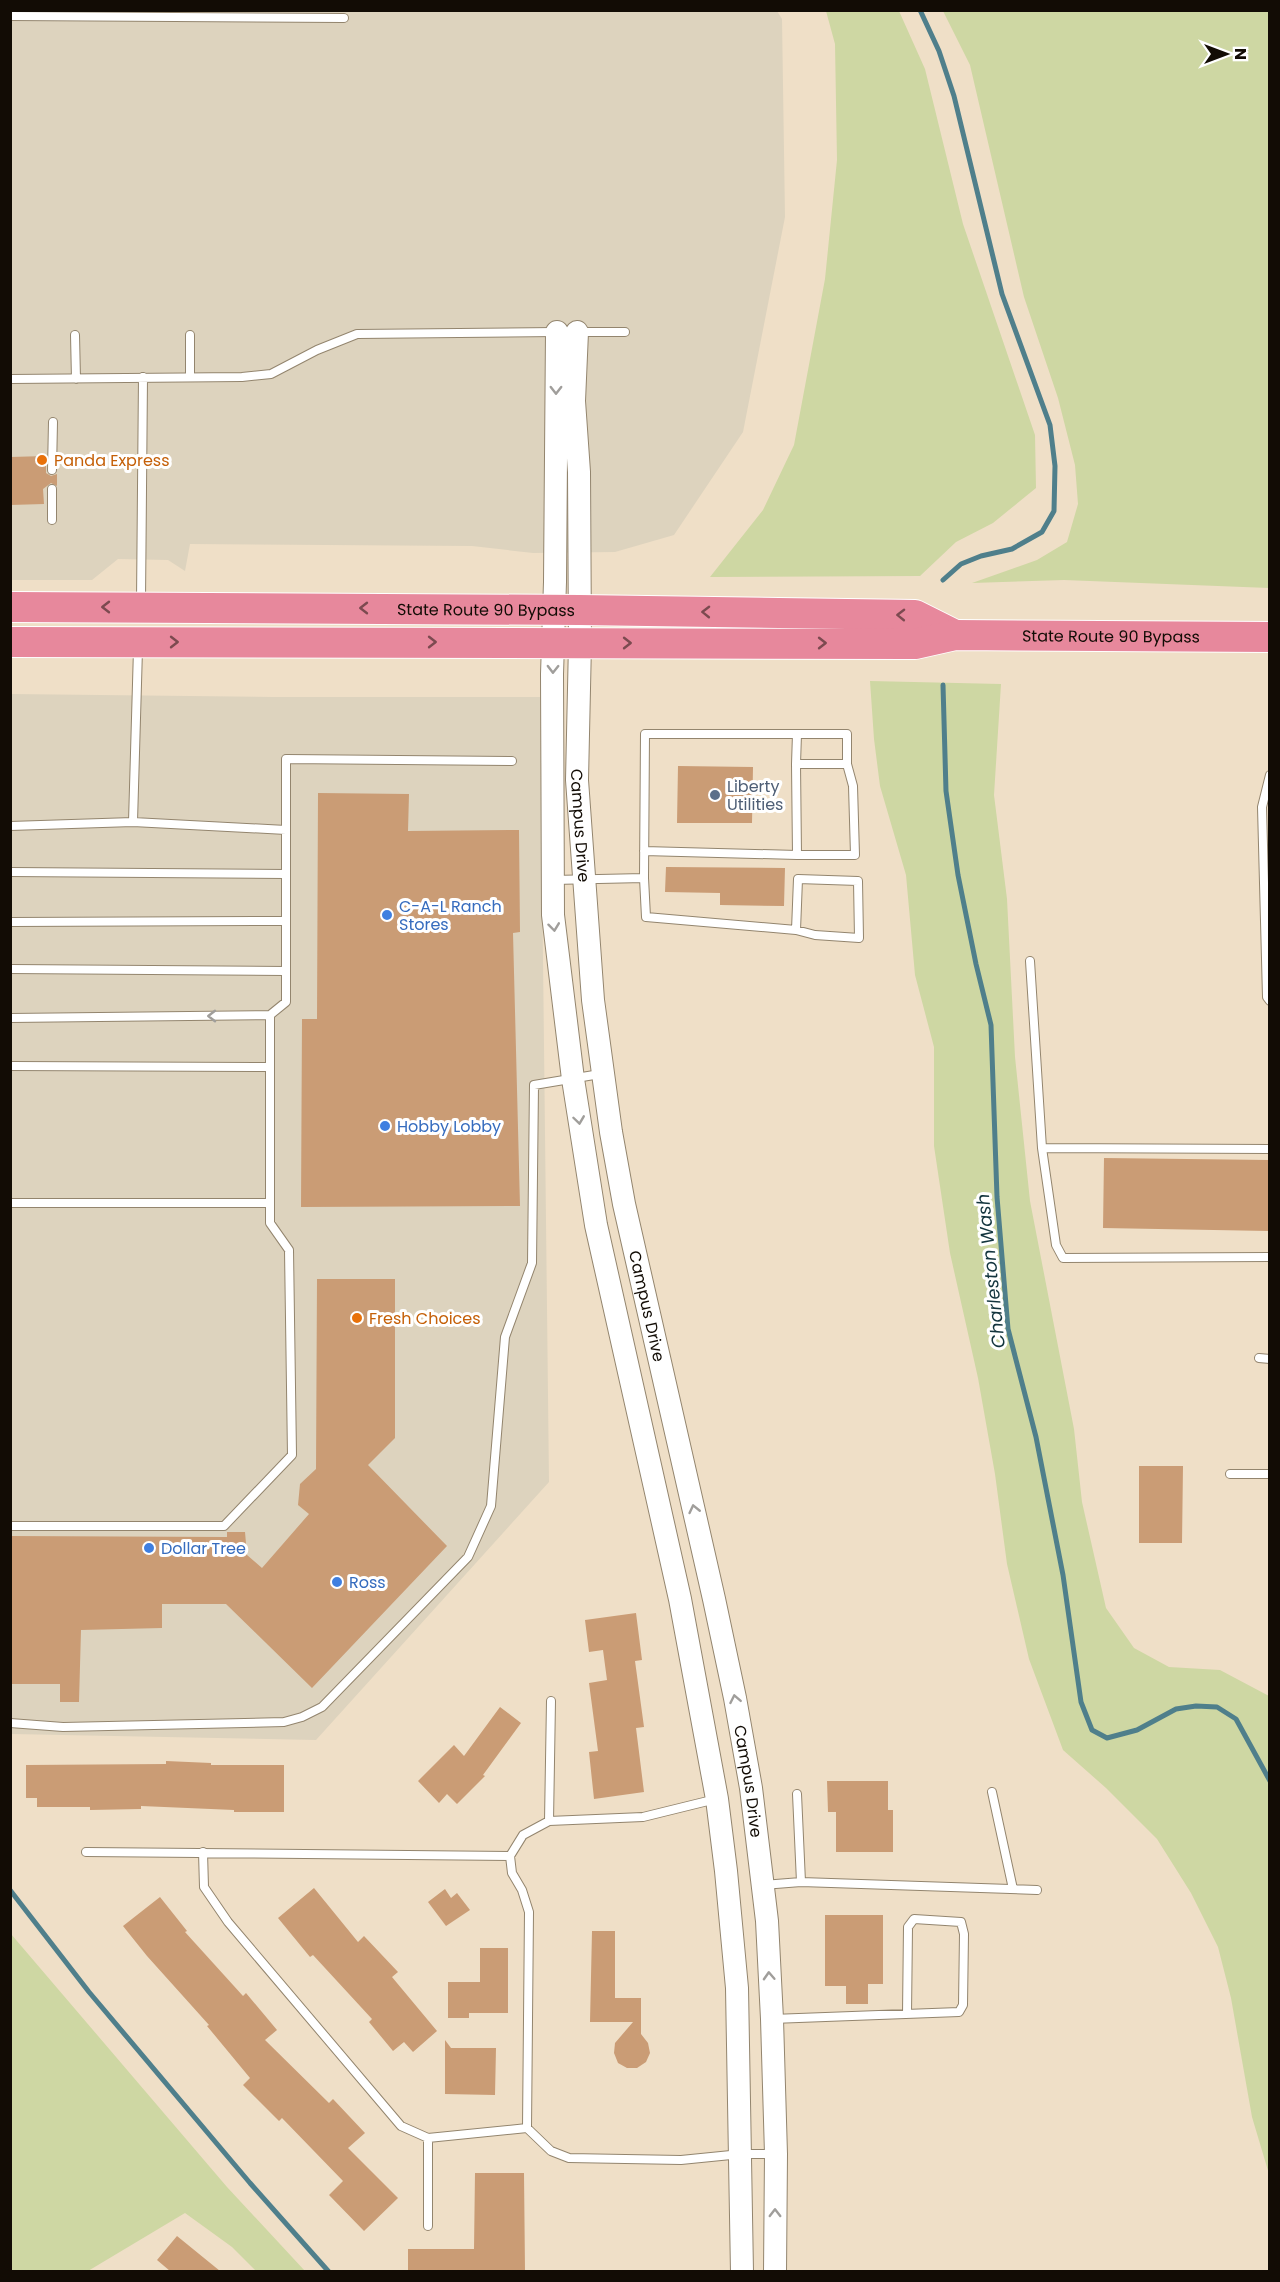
<svg xmlns="http://www.w3.org/2000/svg" width="1280" height="2282" font-family="Poppins,sans-serif">
<style>
.commercial{fill:#ddd3be}
.green{fill:#ced7a3}
.lines{fill:none;stroke-linecap:round;stroke-linejoin:round}
.stream{stroke:#4f7f8b;stroke-width:5}
.building{fill:#ca9c75}
.lane-casing{stroke:#93856e;stroke-width:10}
.secondary-casing{stroke:#93856e;stroke-width:24}
.highway-casing{stroke:#fff;stroke-width:32}
.lane{stroke:#fff;stroke-width:8}
.secondary{stroke:#fff;stroke-width:22}
.highway{stroke:#e7889c;stroke-width:30}
.oneway{stroke:#a09e9b}
.oneway2{stroke:#7c4a50}
.food-dot{fill:#e8710a;stroke:#fff;stroke-width:2}
.service-dot{fill:#5c6f8a;stroke:#fff;stroke-width:2}
.shop-dot{fill:#3f7fe0;stroke:#fff;stroke-width:2}
.labels{text-anchor:middle;stroke-width:6;stroke-linejoin:round;paint-order:stroke}
.food-label{font-size:16px;fill:#c56008;stroke:#fff;text-anchor:start}
.street-label{font-size:16px;fill:#120c05;stroke:#fff}
.service-label{font-size:16px;fill:#4e5e75;stroke:#fff;text-anchor:start}
.shop-label{font-size:16px;fill:#366cbe;stroke:#fff;text-anchor:start}
.water-label{font-size:18px;font-style:italic;fill:#12343d;stroke:#fff}
</style>
<rect width="100%" height="100%" fill="#efdfc7"/>
<path class="commercial" d="M10,11H777L782,19L785,217L743,432L674,535L615,552L533,553L472,546L190,544L185,571L168,560L118,559L92,580H11Z
M11,694L273,697H540L549,1482L316,1740L11,1734Z"/>
<path class="green" d="M826,11H899L925,69L963,224L1035,435L1036,488L993,523L956,542L920,576L710,577L763,510L794,445L825,279L837,160L835,44Z
M943,11H1269V588L1064,580L972,583L1037,560L1067,542L1078,504L1075,465L1058,398L1024,297L970,65Z
M870,681L1001,684L994,795L1007,899L1015,1057L1030,1201L1074,1429L1082,1502L1106,1608L1134,1648L1169,1667L1220,1670L1269,1696V2174L1252,2117L1231,1998L1218,1947L1191,1893L1157,1839L1106,1788L1063,1750L1029,1659L1007,1564L995,1474L978,1378L950,1253L934,1146V1047L915,975L906,875L880,786L874,739Z
M11,1934L227,2187L305,2271H256L232,2247L185,2213L88,2271H11Z"/>
<g class="lines">
<path class="stream" d="M920,10L939,51L954,96L1002,294L1050,425L1055,466L1054,511L1042,532L1012,549L981,556L961,564L943,580
M943,685L946,791L958,875L976,964L991,1025L997,1197L1008,1329L1036,1437L1063,1575L1081,1702L1092,1730L1107,1738L1137,1730L1176,1709L1196,1706L1217,1707L1236,1719L1270,1781
M10,1890L89,1992L250,2183L329,2272"/>
</g>
<path class="building" d="M46,456V473L51,476L57,474V486L51,483L43,489L44,504L10,505V457Z
M678,766L753,767L752,823H677Z
M318,793L409,794L408,831L519,830L520,932L513,933L520,1206L301,1207L302,1019H317Z
M666,867L785,868L784,906L720,905V893L665,892Z
M1104,1158L1269,1160V1231L1103,1228Z
M317,1279H395V1438L368,1465L447,1546L312,1688L226,1604H162V1628L81,1630L79,1702H60V1684H10V1536L227,1537V1532H245L247,1555L262,1568L309,1514L298,1505L300,1484L316,1469Z
M1139,1466H1183L1182,1543H1139Z
M636,1613L642,1660L635,1661L644,1727L636,1728L644,1792L594,1799L589,1752L598,1751L589,1683L607,1680L603,1650L589,1652L585,1620Z
M500,1707L521,1723L483,1775L485,1776L457,1804L447,1794L439,1803L418,1781L454,1745L464,1756Z
M166,1761L211,1763V1765H284V1812H234V1810L141,1806V1809L90,1810V1807H37V1798H26V1765L166,1764Z
M827,1781H888V1810H893V1852H836V1812H828Z
M314,1888L358,1942L364,1936L398,1972L392,1977L437,2031L413,2052L404,2042L393,2051L369,2022L372,2019L313,1955L310,1957L278,1918Z
M445,1889L451,1898L457,1893L470,1910L446,1926L428,1902Z
M160,1897L187,1931L185,1932L243,1996L246,1993L277,2030L265,2040L329,2103L333,2099L365,2133L348,2148L398,2198L364,2231L329,2195L343,2181L282,2118L279,2121L243,2085L250,2078L207,2026L209,2025L147,1956L123,1926Z
M825,1915H883V1984H868V2004H846V1986H825Z
M592,1931H615V1998H641V2034L648,2043L650,2053L646,2062L637,2068H627L618,2063L614,2053L615,2043L633,2022H590Z
M480,1948H508V2013H469V2018H448V1982H480Z
M445,2040L451,2048H496L495,2095L445,2094Z
M475,2173H524L525,2271H408V2249H474Z
M177,2236L220,2271H170L157,2260Z"/>
<g class="lines">
<defs>
<path id="lane" d="M10,16L344,18
M578,332H625
M75,335L76,379
M190,335V376
M10,379L242,377L271,374L317,350L357,334L556,332
M52,470L53,422
M52,520V489
M141,601L143,377
M796,764L797,734
M1270,775L1262,807L1267,997L1270,1001
M133,822L138,649
M10,826L133,822L286,830
M644,851L797,855
M10,872L286,874
M644,878L646,917L796,930L815,935L859,938L858,881L798,879L796,930
M553,880L644,878L645,734H847V764H796L797,855H855L853,786L847,764
M10,922L286,921
M1030,961L1042,1148L1056,1245L1063,1258L1270,1257
M10,969L286,971
M10,1018L270,1015
M10,1066L270,1067
M1042,1148L1270,1149
M10,1203H270
M1259,1358L1270,1359
M1230,1474H1270
M10,1526H224L292,1455L289,1250L270,1223V1015L286,1002V759L512,761
M10,1723L63,1727L284,1722L302,1717L322,1707L468,1557L491,1506L505,1337L532,1263L534,1085L600,1074
M992,1792L1013,1889
M797,1794L801,1882
M716,1799L643,1817L549,1821L523,1835L510,1856L512,1873L522,1890L529,1912L527,2128L551,2151L569,2158L681,2160L741,2154H775
M549,1821L551,1701
M86,1852L510,1856
M203,1852L204,1887L228,1922L401,2126L428,2138L527,2128
M763,1885L801,1882L1037,1890
M772,2019L959,2012L963,2005L964,1934L961,1922L914,1919L908,1927L907,2014
M428,2226V2138"/>
<g id="secondary">
<path d="M557,332L555,582L552,674L553,915L573,1079L596,1225L680,1599L717,1799L726,1871L737,1988L742,2272"/>
<path id="s1" d="M577,332L574,401L579,472L580,643L577,780L593,1000L611,1132L624,1204L714,1599L735,1698L751,1788L767,1921L772,2019L776,2154L775,2272"/>
</g>
<g id="highway">
<path id="s2" d="M10,607L580,610L915,615L955,635"/>
<path id="s3" d="M10,642L915,644L955,635L1270,637"/>
</g>
</defs>
<use href="#lane" class="lane-casing"/>
<use href="#secondary" class="secondary-casing"/>
<use href="#highway" class="highway-casing"/>
<use href="#lane" class="lane"/>
<use href="#secondary" class="secondary"/>
<use href="#highway" class="highway"/>
</g>
<defs><path id="oneway-chevron" d="M-2-3.5L2.5 0L-2 3.5" fill="none" stroke-width="1.6" stroke-linecap="round" stroke-linejoin="round" transform="scale(1.5)"/></defs>
<g class="oneway">
<use href="#oneway-chevron" transform="translate(556 390) rotate(90)"/>
<use href="#oneway-chevron" transform="translate(553 669) rotate(91)"/>
<use href="#oneway-chevron" transform="translate(554 927) rotate(83)"/>
<use href="#oneway-chevron" transform="translate(212 1016) rotate(180)"/>
<use href="#oneway-chevron" transform="translate(579 1120) rotate(82)"/>
<use href="#oneway-chevron" transform="translate(694 1509) rotate(-103)"/>
<use href="#oneway-chevron" transform="translate(735 1699) rotate(-101)"/>
<use href="#oneway-chevron" transform="translate(769 1976) rotate(-93)"/>
<use href="#oneway-chevron" transform="translate(775 2213) rotate(-90)"/>
</g>
<g class="oneway2">
<use href="#oneway-chevron" transform="translate(106 607) rotate(180)"/>
<use href="#oneway-chevron" transform="translate(364 608) rotate(-180)"/>
<use href="#oneway-chevron" transform="translate(706 612) rotate(-179)"/>
<use href="#oneway-chevron" transform="translate(901 615) rotate(-179)"/>
<use href="#oneway-chevron" transform="translate(174 642)"/>
<use href="#oneway-chevron" transform="translate(432 642)"/>
<use href="#oneway-chevron" transform="translate(627 643)"/>
<use href="#oneway-chevron" transform="translate(822 643)"/>
</g>
<g class="food-dot">
<circle cx="42" cy="460" r="6"/>
<circle cx="357" cy="1318" r="6"/>
</g>
<circle class="service-dot" cx="715" cy="795" r="6"/>
<g class="shop-dot">
<circle cx="387" cy="915" r="6"/>
<circle cx="385" cy="1126" r="6"/>
<circle cx="149" cy="1548" r="6"/>
<circle cx="337" cy="1582" r="6"/>
</g>
<g class="labels">
<g class="food-label">
<text x="54" y="466">Panda Express</text>
<text x="369" y="1324">Fresh Choices</text>
</g>
<g class="street-label">
<text dy="6" stroke="none"><textPath href="#s2" startOffset="476">State Route 90 Bypass</textPath></text>
<text dy="6" stroke="none"><textPath href="#s3" startOffset="1102">State Route 90 Bypass</textPath></text>
<text dy="6" stroke="none"><textPath href="#s1" startOffset="494">Campus Drive</textPath></text>
<text dy="6" stroke="none"><textPath href="#s1" startOffset="980">Campus Drive</textPath></text>
<text dy="6" stroke="none"><textPath href="#s1" startOffset="1466">Campus Drive</textPath></text>
</g>
<g class="service-label">
<text x="727" y="792">Liberty<tspan x="727" dy="18">Utilities</tspan></text>
</g>
<g class="shop-label">
<text x="399" y="912">C-A-L Ranch<tspan x="399" dy="18">Stores</tspan></text>
<text x="397" y="1132">Hobby Lobby</text>
<text x="161" y="1554">Dollar Tree</text>
<text x="349" y="1588">Ross</text>
</g>
<g class="water-label">
<text transform="translate(991 1271) rotate(-96)" y="6">Charleston Wash</text>
</g>
</g>
<rect width="1280" height="2282" fill="none" stroke="#120c05" stroke-width="24"/>
<g transform="translate(1226 54) rotate(90)" stroke="#ffffff" stroke-width="4.5" paint-order="stroke">
<path d="M0-4.5L10 22L0 15L-10 22Z" fill="#120c05"/>
<text y="-9" font-size="16" font-weight="bold" text-anchor="middle" fill="#120c05">N</text>
</g>
</svg>
